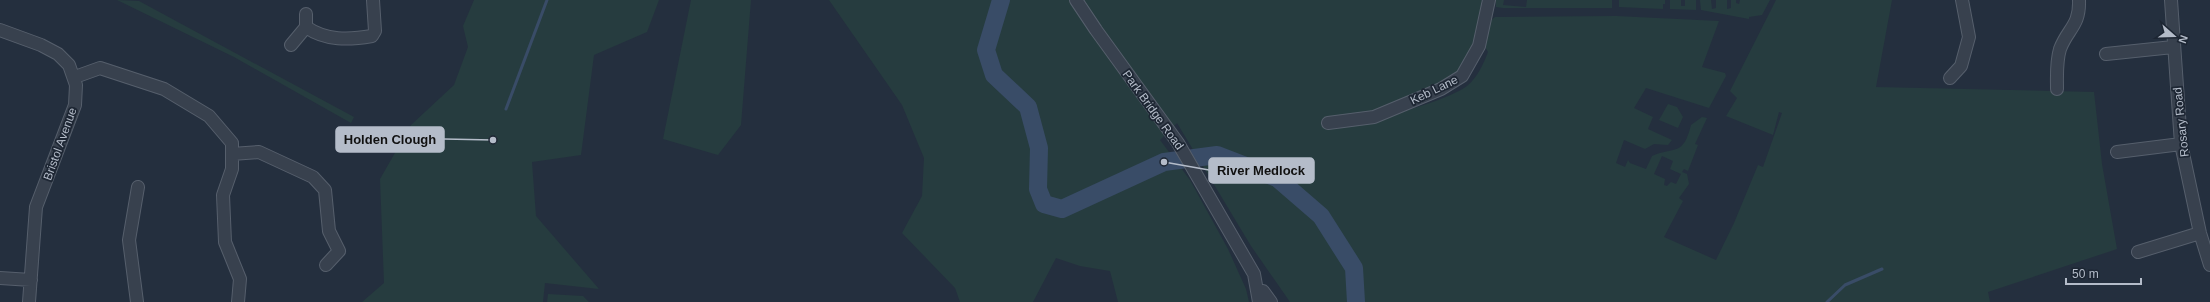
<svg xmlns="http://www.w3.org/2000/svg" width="2210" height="302" font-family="Helvetica,sans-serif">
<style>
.green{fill:#263c3f;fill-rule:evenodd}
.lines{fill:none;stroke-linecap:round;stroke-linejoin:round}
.stream{stroke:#394c67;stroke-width:3}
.river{stroke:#394c67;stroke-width:18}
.minor-casing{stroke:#565f6c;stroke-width:14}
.minor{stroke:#38414e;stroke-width:12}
.labels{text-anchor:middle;stroke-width:3.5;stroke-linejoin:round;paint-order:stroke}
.street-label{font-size:12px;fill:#b4bcc9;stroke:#1d2633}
.leader{fill:none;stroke:#b4bcc9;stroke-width:1.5}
.callout-dot{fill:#b4bcc9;stroke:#1d2633;stroke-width:1.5}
.callout{fill:#b4bcc9;stroke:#b4bcc9;stroke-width:1.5}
.callout-label{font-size:13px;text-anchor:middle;font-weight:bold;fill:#111}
</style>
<rect width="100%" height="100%" fill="#242f3e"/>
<path class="green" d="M117,0L139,1L354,117L351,123L234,57Z
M474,0H659L647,32L594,55L581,155L532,162L536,216L599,289L545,283L543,302H362L384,283L380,179L411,125L454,85L468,47L463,26Z
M691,0H751L741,125L718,155L663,139Z
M829,0H1482C1478,25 1474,55 1456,75C1448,85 1405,107 1391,116C1410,109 1451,98 1467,86C1477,78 1484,63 1488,52L1484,45L1489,22L1495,17L1616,16L1719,21L1702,67L1725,73L1726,76L1709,108L1646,88L1634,108L1653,117L1648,129L1672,140L1668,145L1654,144L1645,149L1624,140L1616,163L1625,167L1628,160L1630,163L1646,169L1652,156C1675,146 1683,157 1691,125L1702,117L1707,118L1695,144L1698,145L1688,171L1684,169L1682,172L1687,174L1689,184L1679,198L1683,201L1664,237L1716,260L1734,223L1758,165L1763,167L1782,113L1779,112L1773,135L1726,116L1737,98L1730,91L1776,0H1892L1876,87L2094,92L2102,164L2117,249L1988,292L1990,302H1290L1251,246L1177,123L1160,140L1190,180L1228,249L1246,289L1249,302H1118L1110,271L1080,266L1056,258L1033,302H960L955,288L902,233L922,196L924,158L902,105ZM1662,156L1673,161L1670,169L1681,174L1676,184L1671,182L1667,186L1664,185L1665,179L1654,174Z
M1496,0H1504L1503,5L1526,7L1527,0H1612V8H1503L1496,7Z
M1619,0H1665V4H1663V9L1619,7Z
M1670,0H1681V6H1685V0H1696V10L1670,9Z
M1700,0H1711L1712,9L1716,8V0H1727V9L1731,8V0H1736V3L1739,4L1740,0H1770L1762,15L1749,17V19L1701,10Z
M1668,104L1677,107L1683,117L1678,128L1659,120Z
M548,294L583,296L589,302H547Z"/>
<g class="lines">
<path class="stream" d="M506,109L547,0
M1827,302L1845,285L1882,269"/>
<path class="river" d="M1001,0L986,50L994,75L1028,107L1039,148L1038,189L1044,204L1062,209L1164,162L1217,155L1277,178L1321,216L1354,268L1356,302"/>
<defs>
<path id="minor" d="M1076,0L1096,30L1178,143L1254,274L1259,302
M2171,0L2181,144L2200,233L2210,265
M306,27C326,41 349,40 372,36L375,31L373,0
M0,30L41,45L58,54L69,65L76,85L75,105L36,207L29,302
M291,45L306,27V14
M2106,54L2173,47
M75,77L100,68L164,89L209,116L232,143V169L223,195L225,242L240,279L238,302
M1950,78L1961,66L1969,37L1962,0
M2057,89C2057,76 2056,62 2060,49C2068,28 2080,26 2079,0
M1328,123L1374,117L1441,89L1462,76L1479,46L1489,0
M2117,152L2181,144
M232,154L259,152L313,177L325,190L329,231L339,251L326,265
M2138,252L2200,233
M0,278L31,280
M1258,292L1263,291L1271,302
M137,302L129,240L138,187"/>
</defs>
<use href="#minor" class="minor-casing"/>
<use href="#minor" class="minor"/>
</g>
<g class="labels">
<g class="street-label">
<text transform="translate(1434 90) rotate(-26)" y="4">Keb Lane</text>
<text transform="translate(1153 110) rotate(54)" y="4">Park Bridge Road</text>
<text transform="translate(2181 122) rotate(-96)" y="4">Rosary Road</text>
<text transform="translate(60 144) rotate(-70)" y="4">Bristol Avenue</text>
</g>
</g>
<path class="leader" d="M493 140L444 139M1164 162L1209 170"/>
<g class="callout-dot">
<circle cx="493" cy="140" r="4"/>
<circle cx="1164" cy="162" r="4"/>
</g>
<g class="callout">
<rect x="336" y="127" width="108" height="25" rx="4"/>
<rect x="1209" y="158" width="105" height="25" rx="4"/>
</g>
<g class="callout-label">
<text x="390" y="144">Holden Clough</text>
<text x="1261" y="175">River Medlock</text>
</g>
<g transform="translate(2174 36) rotate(110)" stroke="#1d2633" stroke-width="3" paint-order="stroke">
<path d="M0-3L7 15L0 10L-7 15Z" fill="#b4bcc9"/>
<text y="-6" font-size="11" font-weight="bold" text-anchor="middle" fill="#b4bcc9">N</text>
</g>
<path d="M2066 278v6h75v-6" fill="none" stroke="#b4bcc9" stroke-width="2"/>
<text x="2072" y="278" font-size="12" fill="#b4bcc9" stroke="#1d2633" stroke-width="3" paint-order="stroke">50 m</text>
</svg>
